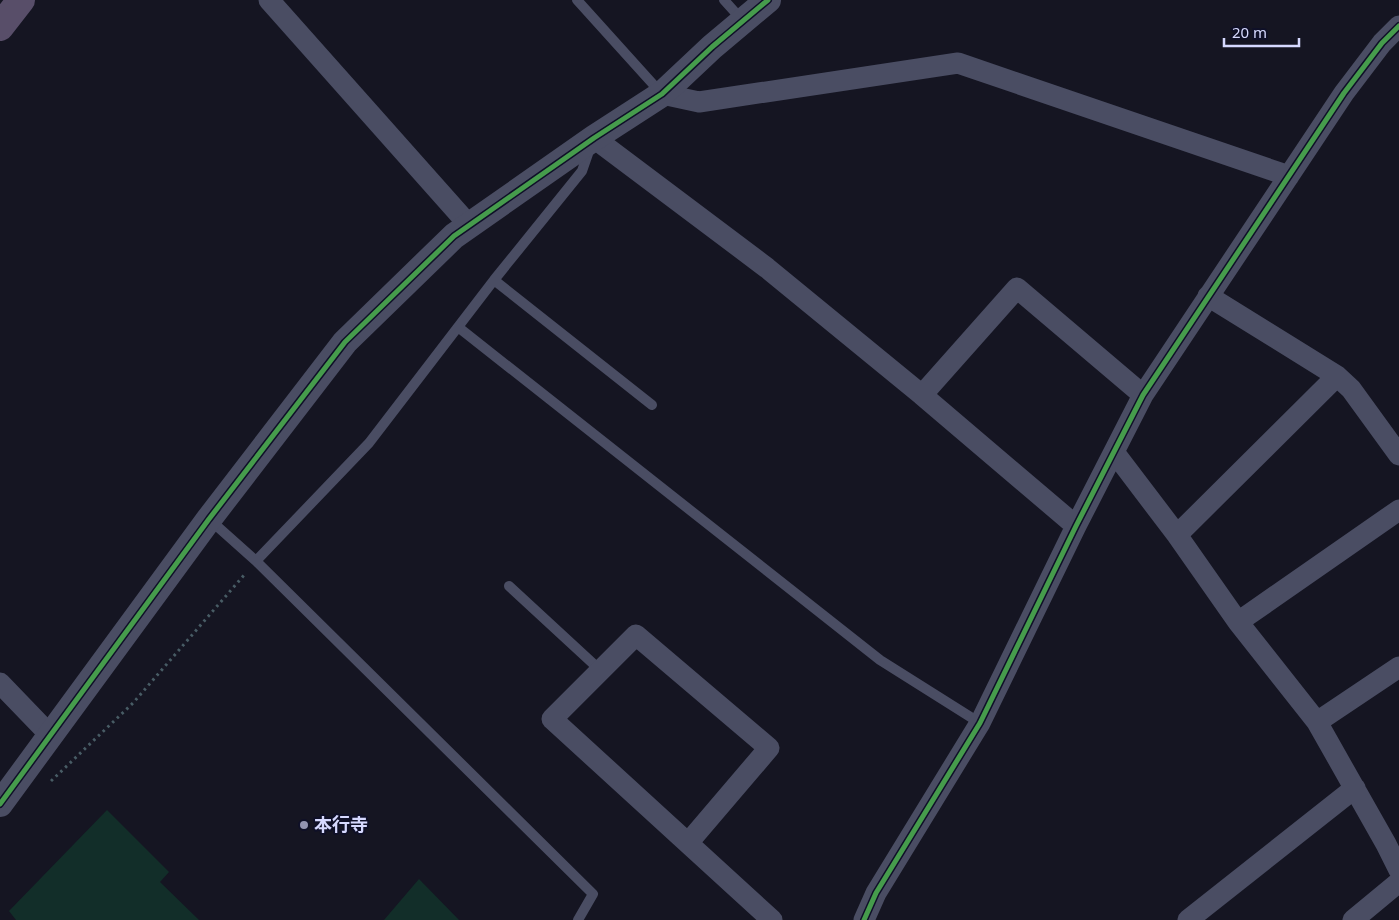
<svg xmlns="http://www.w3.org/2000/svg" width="1399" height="920" font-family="'Noto Sans','Noto Sans JP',sans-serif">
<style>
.green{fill:#122e29}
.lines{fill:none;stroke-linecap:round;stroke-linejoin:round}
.path{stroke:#485c65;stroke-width:3;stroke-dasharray:2.5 4;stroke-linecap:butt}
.service{stroke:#4a4d63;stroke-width:10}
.minor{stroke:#4a4d63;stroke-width:21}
.tertiary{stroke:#4a4d63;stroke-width:26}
.trunk{stroke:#584e69;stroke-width:28}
.cycleway-casing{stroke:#0f1028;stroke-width:8}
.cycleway{stroke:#469c4c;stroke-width:5}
.poi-dot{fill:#9294b2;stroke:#0f1028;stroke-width:2}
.labels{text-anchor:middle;stroke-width:4;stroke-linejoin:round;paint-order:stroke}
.poi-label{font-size:18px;font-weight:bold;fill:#d6d9ff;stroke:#0f1028;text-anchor:start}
</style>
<rect width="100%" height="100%" fill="#151522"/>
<path class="green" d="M107,810L169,872L160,882L199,920H16L9,911Z
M419,879L459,920H384Z"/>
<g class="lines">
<path class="path" d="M51,781L133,703L245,574"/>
<path class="service" d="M577,0L661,93
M724,0L742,20
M494,280L652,405
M458,327L880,660L980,723
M209,519L256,561L593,894L578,920
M256,561L369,443L494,280L582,171L590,148
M509,586L600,670"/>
<path class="minor" d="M269,0L469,225
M662,94L699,102L958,63L1289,176
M594,138L767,268L922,395L1017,288L1143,395
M1208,296L1337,376L1351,389L1399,455
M922,395L1076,526
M1114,452L1177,535L1238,622L1317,722L1386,844L1399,870
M1177,535L1337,376
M1238,622L1399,510
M0,683L51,736
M1317,722L1399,667
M688,843L769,748L636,635L552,719L772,920
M864,920L876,893L980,723L1076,526L1143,395L1344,93L1382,43L1399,26
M1188,920L1355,788
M1353,920L1399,882"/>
<path class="tertiary" d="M0,804L209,519L345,342L454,236L594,138L662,94L712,47L768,0"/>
<path class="trunk" d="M0,27L21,0"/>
<defs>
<path id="cycleway" d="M0,804L209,519L345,342L454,236L594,138L662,94L712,47L768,0
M864,920L876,893L980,723L1076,526L1143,395L1344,93L1382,43L1399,26"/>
</defs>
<use href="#cycleway" class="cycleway-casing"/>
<use href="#cycleway" class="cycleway"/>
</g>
<circle class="poi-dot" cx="304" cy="825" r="5"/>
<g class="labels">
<g class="poi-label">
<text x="314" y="831">本行寺</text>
</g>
</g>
<path d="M1224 38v8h75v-8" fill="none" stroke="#d6d9ff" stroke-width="2.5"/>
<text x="1232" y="38" font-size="15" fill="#d6d9ff" stroke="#0f1028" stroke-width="4" paint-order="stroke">20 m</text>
</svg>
